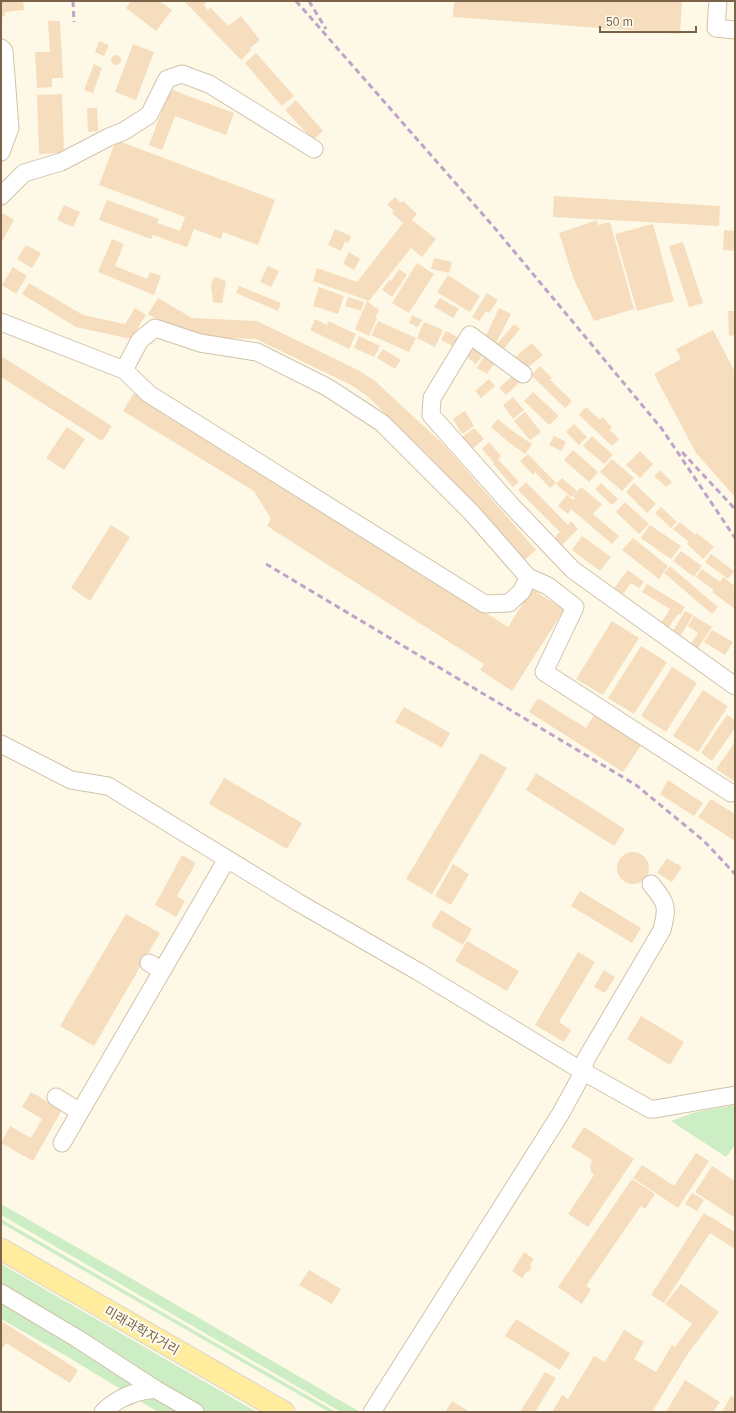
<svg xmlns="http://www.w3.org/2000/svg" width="736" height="1413" font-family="Arial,'Noto Sans KR',sans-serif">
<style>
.green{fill:#cdedc4}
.building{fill:#f5ddbd}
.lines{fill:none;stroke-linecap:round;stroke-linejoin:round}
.minor-casing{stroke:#d1c2ab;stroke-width:19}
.major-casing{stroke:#dcd6d0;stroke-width:23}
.minor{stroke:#fff;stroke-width:17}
.major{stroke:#ffec9d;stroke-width:21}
.rail{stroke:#bfa3c9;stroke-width:3;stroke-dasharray:6 4;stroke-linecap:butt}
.labels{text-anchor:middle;stroke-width:4;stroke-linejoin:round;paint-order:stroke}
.street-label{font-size:13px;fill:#7a6349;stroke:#fffcef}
</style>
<rect width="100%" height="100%" fill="#fef9e7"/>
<path class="green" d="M735,1105V1145L726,1157L671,1121L696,1112Z
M1,1204L127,1276L360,1412H341L1,1215Z
M1,1219L336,1412H329L1,1223Z
M1,1264L257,1412H204L129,1368L1,1289Z
M1,1298L142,1384L122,1390L68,1357L1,1319Z
M156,1395L185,1412H158L135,1398Z"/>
<path class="building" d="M1,1H23L24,10L5,12V16L1,17Z
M131,1H159L172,10L156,31L126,8Z
M184,1H207L204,5L208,10L210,7L228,26L241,16L260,40L250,48L251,50L241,60Z
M454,1H682L680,34L453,17Z
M48,21H60L63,78H52V87L37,88L35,52H50Z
M99,41L109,45L104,56L95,52Z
M133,44L154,52L136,100L115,92Z
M256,53L294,96L282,106L245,63Z
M111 60a5 5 0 1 1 10 0a5 5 0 1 1-10 0Z
M94,64L102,68L93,93L84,90Z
M170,89L234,113L226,135L175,116L162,150L149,145Z
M62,94L64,153L39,154L37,95Z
M296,100L323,131L313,140L285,110Z
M87,108H97L98,131L88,132Z
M116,140L275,200L258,245L223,232L221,239L194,229L187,247L153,235L151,239L99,220L107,200L159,219L157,223L180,231L185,217L99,185Z
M554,196L720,206L719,226L553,217Z
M395,197L401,203L403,201L417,214L412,220L436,239L422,257L411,248L369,301L313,281L317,268L357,282L403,223L392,213L394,211L387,205Z
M64,205L80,212L73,227L57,220Z
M1,212L14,220L1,243Z
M597,220L598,225L610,222L634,309L594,321L574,280L559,233Z
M653,224L674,301L637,311L615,234Z
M335,229L351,236L348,243L345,242L341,251L328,245Z
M724,230L735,231V251L723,250Z
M112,239L124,244L115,266L147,279L150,272L161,276L154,295L98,272Z
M683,242L703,303L689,307L669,246Z
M26,245L41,253L32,268L17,259Z
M349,252L360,259L354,270L343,264Z
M434,258L452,262L449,273L431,269Z
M417,263L434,274L409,313L392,303Z
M268,266L279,271L271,287L260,282Z
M13,267L27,276L16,294L2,285Z
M399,269L407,275L392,297L382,290L389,280L391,281Z
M448,275L480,296L470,312L437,292Z
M214,277L226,281L222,303L213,302L211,285Z
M29,283L83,315L125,324L135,308L146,315L131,339L76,327L22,294Z
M239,286L281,303L278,311L236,293Z
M319,287L344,296L338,314L313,306Z
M487,293L498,300L489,313L486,311L479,321L472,317Z
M348,297L364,302L361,311L345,306Z
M158,298L192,318L257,321L358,370L375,381L444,445L536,550L522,562L430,457L366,395L351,385L256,339L187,337L148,314Z
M440,298L459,309L453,318L434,307Z
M367,301L379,310L375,317L377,318L369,336L355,329Z
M499,308L511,314L496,343L485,338Z
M728,311H735V335L729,336Z
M412,315L422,320L418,327L409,323Z
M315,319L327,325L328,321L356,334L349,349L310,330Z
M378,321L416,338L409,352L371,335Z
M424,322L443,330L435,347L417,338Z
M514,324L520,329L503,350L496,345Z
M713,330L735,372V497L696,453L654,374L681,359L676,349Z
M446,331L463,340L458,349L441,340Z
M359,336L380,346L374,357L354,348Z
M532,343L543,355L525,370L512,360Z
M476,344L486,351L476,364L467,357Z
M383,349L401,360L395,369L377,358Z
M487,351L498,358L487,374L477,368Z
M1,356L112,426L102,441L1,377Z
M540,366L552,378L550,380L572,401L565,408L531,375Z
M516,373L522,380L506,395L499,388Z
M489,379L495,386L481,398L475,391Z
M533,392L559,416L549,425L524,401Z
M134,393L290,489L508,627L532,589L564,610L512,691L480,670L484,664L267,526L271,519L254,491L123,411Z
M513,397L524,410L513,419L503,405Z
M586,407L600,420L602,417L612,427L610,430L619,439L612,446L579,415Z
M465,411L474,426L462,434L453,419Z
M525,412L541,432L530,440L514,421Z
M498,419L514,432L532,444L525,454L506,440L491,427Z
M574,424L587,437L579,445L566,432Z
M67,427L85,439L64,470L46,458Z
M474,428L484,439L472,449L462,437Z
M554,436L566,442L561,451L549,445Z
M592,436L613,455L604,464L583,446Z
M489,442L501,456L498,459L519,482L513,487L493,464L494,463L482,449Z
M573,450L598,472L589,482L564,460Z
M640,451L653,464L640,478L626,465Z
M528,454L556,483L550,488L535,472L533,475L520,461Z
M612,459L634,478L622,491L600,472Z
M660,470L672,482L666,487L654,476Z
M562,478L577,491L571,497L556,484Z
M526,482L568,525L571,521L578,529L561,546L554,538L560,532L518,490Z
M601,483L618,499L612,505L595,489Z
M634,483L656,504L647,513L626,492Z
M581,487L602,504L593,514L619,536L612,544L571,509L568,514L558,506L567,495L573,500L575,498L573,496Z
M625,502L649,524L639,534L616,512Z
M661,507L677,522L671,528L655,513Z
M680,522L695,535L697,533L714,547L703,559L687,544L689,542L673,529Z
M111,525L130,537L90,601L71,588Z
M650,525L681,546L671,559L641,538Z
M582,536L611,557L600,571L572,550Z
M633,538L668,566L659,579L622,550Z
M681,551L702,566L694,577L673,561Z
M711,554L734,571L728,579L705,562Z
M670,566L718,607L712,614L664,573Z
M702,569L720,582L723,577L735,586V609L712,592L714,590L696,577Z
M628,570L644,582L639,588L631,583L623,594L614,588Z
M647,584L685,607L680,615L678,614L669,627L661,623L670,609L642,592Z
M685,611L693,615L681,635L673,631Z
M694,616L712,627L698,648L691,644L698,633L688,626Z
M612,621L639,638L603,695L576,679Z
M712,630L733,642L725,655L704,642Z
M641,646L667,662L634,714L608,698Z
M672,667L697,683L666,732L641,716Z
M703,690L728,706L698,752L673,736Z
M538,698L586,728L595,714L642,744L623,772L529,712Z
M404,707L450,733L442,748L395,722Z
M727,715L735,720V728L712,761L701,753Z
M735,742V782L716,769Z
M481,753L507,768L432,894L406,879Z
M536,773L625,829L614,846L526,790Z
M224,778L302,823L287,849L209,804Z
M668,780L703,803L694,816L660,794Z
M711,799L735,814V841L698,817Z
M617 868a16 16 0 1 1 32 0a16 16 0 1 1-32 0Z
M182,855L196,863L177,896L185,901L176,917L155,905Z
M667,858L682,867L672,882L657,873Z
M453,864L469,874L451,905L435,896Z
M580,891L641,928L632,943L571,906Z
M441,910L472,929L463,945L431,926Z
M126,914L160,933L94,1046L60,1026Z
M467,941L519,971L507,991L455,961Z
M578,952L595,962L559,1022L571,1030L564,1042L535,1025Z
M604,970L615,977L605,993L594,987Z
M641,1016L684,1042L670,1065L627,1039Z
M31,1092L62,1110L33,1161L1,1143L10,1126L31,1138L42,1119L22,1107Z
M584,1127L634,1159L588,1227L568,1214L594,1175L591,1171L590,1166L592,1160L571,1147Z
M696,1153L709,1161L678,1208L633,1178L642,1165L674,1186Z
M712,1166L735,1181V1218L695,1192Z
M632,1179L655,1194L645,1209L641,1206L586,1286L591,1289L582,1304L558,1287Z
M692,1193L704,1200L697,1211L685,1204Z
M704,1213L735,1232V1249L710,1233L664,1303L651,1295Z
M524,1252L534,1259L530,1265L532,1267L528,1272L527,1271L522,1278L512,1271Z
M309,1270L341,1289L332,1304L299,1285Z
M681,1284L719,1312L687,1355L652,1412H552L562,1395L568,1399L594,1356L605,1362L624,1330L644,1342L634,1359L656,1372L672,1345L675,1347L692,1324L665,1304Z
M516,1319L570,1353L560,1370L505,1336Z
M3,1322L78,1370L70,1383L6,1343L1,1350V1325Z
M545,1372L556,1378L535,1412H520Z
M685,1380L720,1402L713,1412H666Z
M731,1396L735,1398V1412H722Z
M452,1401L470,1412H445Z"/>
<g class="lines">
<defs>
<path id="minor" d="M718,1L716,28L735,30
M1,48L4,51L10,128L1,152
M1,196L24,173L61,162L109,137L124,131L149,115L167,79L182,74L209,84L314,149
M1,322L124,370L149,394L485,604L509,603L522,591L528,577L548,586L575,607L544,672L731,793
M124,370L140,340L155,328L200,343L257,352L327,387L382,423L471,512L528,577
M523,374L470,335L432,398L431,415L510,504L573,570L735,686
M1,744L71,780L108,786L299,903L419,972L582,1071L650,1109H655L735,1095
M149,963L162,970
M56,1097L80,1112
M62,1143L227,859
M1,1293L78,1339L155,1389L195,1412
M103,1412C117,1398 136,1391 155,1389
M372,1412L561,1113L580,1078L586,1059L662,930C668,906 667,904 651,884"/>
<path id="major" d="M1,1249L284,1412"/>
</defs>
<use href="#minor" class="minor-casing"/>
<use href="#major" class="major-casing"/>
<use href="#minor" class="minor"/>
<use href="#major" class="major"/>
<path class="rail" d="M73,1L74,22
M296,1L493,226L662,429L735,538
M309,1L326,29
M682,452L735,509
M266,564L636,785L704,841L735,874"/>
</g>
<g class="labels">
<g class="street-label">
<text transform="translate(142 1330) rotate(30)" y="5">미래과학자거리</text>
</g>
</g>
<rect width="736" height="1413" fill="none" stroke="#7a6349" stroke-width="4"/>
<path d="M600 26v6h96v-6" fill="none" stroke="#7a6349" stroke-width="2"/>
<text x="606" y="26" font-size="12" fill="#7a6349" stroke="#fffcef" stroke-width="3" paint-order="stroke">50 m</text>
</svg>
